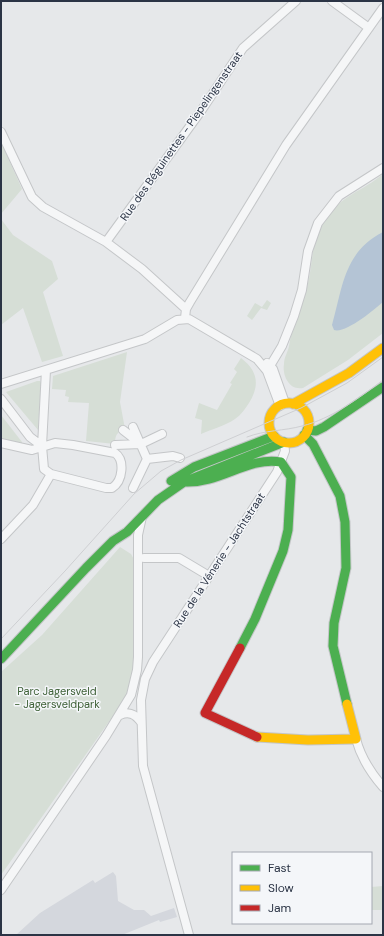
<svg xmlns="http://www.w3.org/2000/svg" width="384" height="936" font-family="'DM Sans',sans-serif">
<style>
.built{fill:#d4d7dd}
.green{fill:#d6ded6}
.water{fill:#b4c4d5}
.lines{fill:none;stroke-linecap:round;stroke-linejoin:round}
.street-casing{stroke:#c4c6c8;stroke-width:10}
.fast-casing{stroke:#c4c6c8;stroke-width:11}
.slow-casing{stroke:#c4c6c8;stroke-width:11}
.jam-casing{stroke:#c4c6c8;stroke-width:11}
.street{stroke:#f5f6f7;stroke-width:8}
.fast{stroke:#4caf50;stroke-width:9}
.slow{stroke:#ffc107;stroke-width:9}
.jam{stroke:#c62828;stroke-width:9}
.tram{stroke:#cecfd2;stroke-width:1}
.labels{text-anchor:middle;stroke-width:3;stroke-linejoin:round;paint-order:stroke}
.street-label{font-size:11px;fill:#2b3445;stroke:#f4f6f9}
.park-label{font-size:11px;fill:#3f6138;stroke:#f4f6f9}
</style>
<rect width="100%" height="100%" fill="#e6e8ea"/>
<path class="built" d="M113,872L116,876L118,901L134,910H144L151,916L174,908L177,917L160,922L159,920L122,935H16L40,913L93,880L95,883Z"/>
<path class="green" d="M1,142L22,189L1,214Z
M383,174V333L348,360L303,388C289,391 282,375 284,364C284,357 288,352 289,346C292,327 300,309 306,291C314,264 309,245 326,219C341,195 363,191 383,174Z
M1,219L13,235L52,261L58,279L43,292L63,356L42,362L23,308L1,325Z
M267,300L271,303L267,310L261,308L252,320L247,316L255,303L262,307Z
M127,352L120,402L125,429C117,432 115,435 115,444L86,441L89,403L68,402L69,397L65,396L66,390L52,389L53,376Z
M241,358C258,371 260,385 249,403C245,409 241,415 235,419C225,426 212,429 201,434L202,420L195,418L199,403L217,410L232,384L230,383L237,372L234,369Z
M37,381H40L41,383L38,430L6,392Z
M1,415L22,442V443L1,439Z
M120,547L131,554L138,567L136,664L127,696L1,875V672L42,635Z
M383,886V910H371V887Z"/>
<path class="water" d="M383,232V302C374,310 345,334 334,330L332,325C343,286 344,252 383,232Z"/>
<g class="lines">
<defs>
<path id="street" d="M332,1L369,28
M1,132L32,197L43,207L106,242L142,269L186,309
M106,242L201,111L243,48L296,1
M185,318L186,309L190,302L286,145L383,8
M267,363L273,369L285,403
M267,371L282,346L294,316L302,290L308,251L318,223L339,196L383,168
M1,384L145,339L177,320L189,319L257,359L267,371L280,406
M1,399L30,437L42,446
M133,427L147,459L133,488
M123,430L141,444L162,434
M1,443L32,450L55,443L73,445L115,453C125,460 123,481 112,488H106L51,474L44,469L42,446L46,370
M115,445L141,444
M147,459L173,456L180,458
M1,539L33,505L51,474
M144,558H179L209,576
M120,715C129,711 135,714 141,722
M356,739C361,758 370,772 383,787
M1,890L106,736L131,695L137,670L138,657V535L142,517
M189,935L143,766L141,700L145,679L153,662L277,472L285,451L284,442"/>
<path id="fast" d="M307,430L316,431L324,427L383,387
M304,435L313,444L340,496L345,522L346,568L334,623L333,646L347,704
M171,481L194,467L274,436
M184,482C220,484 248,456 281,462L291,477L288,530L283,551L255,619L240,648
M1,659L86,568L113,541L127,532L158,500L184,482L284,442"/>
<path id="slow" d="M269 423a20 20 0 1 1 40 0a20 20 0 1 1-40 0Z
M293,404L349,373L383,348
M257,737L308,740L356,739L347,704"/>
<path id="jam" d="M240,648L205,713L257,737"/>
</defs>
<use href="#street" class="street-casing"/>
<use href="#fast" class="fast-casing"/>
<use href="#slow" class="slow-casing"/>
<use href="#jam" class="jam-casing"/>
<use href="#street" class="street"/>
<use href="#fast" class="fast"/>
<use href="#slow" class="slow"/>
<use href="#jam" class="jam"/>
<path class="tram" d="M247,437C265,430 284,431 302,426C331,419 359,398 383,380
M1,639L65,571L134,494L161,471L181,460L301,408L347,383L383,357"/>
</g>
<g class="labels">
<g class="street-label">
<text transform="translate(181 136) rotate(-55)" y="4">Rue des Béguinettes - Piepelingenstraat</text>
<text transform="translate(219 560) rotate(-57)" y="4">Rue de la Vénerie - Jachtstraat</text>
</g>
<g class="park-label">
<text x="57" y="695">Parc Jagersveld<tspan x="57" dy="13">- Jagersveldpark</tspan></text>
</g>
</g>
<rect width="384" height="936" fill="none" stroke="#2b3445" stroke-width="4"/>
<rect x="232" y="852" width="140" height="72" fill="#f4f6f9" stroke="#a4a8b1"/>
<rect x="240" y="865" width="20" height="6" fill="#4caf50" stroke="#a4a8b1"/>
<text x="268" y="872" font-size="12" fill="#2b3445">Fast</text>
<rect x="240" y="885" width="20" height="6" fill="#ffc107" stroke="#a4a8b1"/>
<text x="268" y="892" font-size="12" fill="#2b3445">Slow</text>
<rect x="240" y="905" width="20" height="6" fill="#c62828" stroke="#a4a8b1"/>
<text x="268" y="912" font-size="12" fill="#2b3445">Jam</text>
</svg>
